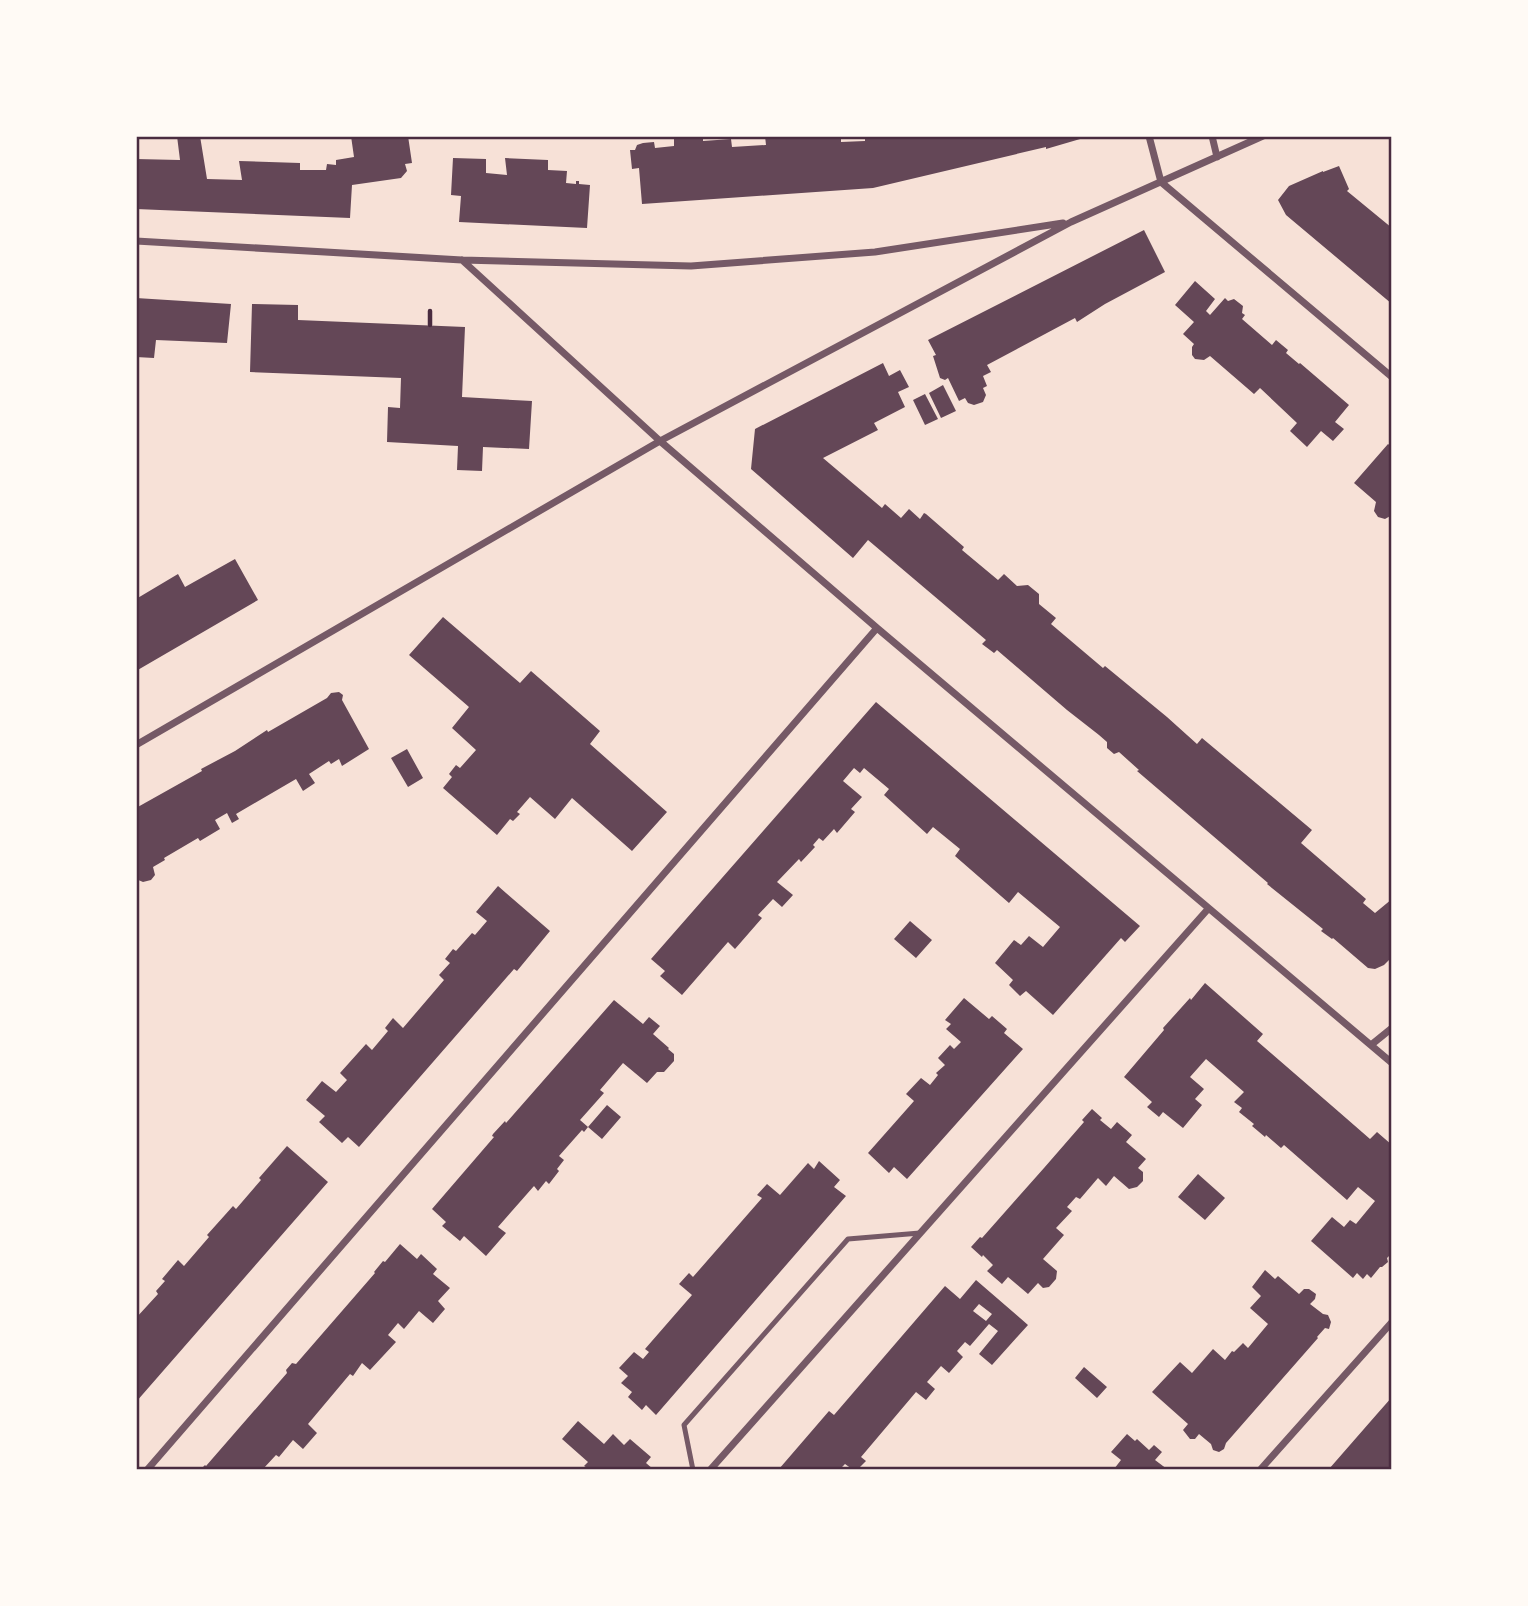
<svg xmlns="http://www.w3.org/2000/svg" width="1528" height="1606" font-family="'PT Sans',sans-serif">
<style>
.building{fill:#644757;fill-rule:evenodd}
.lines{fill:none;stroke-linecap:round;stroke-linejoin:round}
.path{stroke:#4a2c40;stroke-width:4.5}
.service{stroke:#755966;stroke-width:5}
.minor{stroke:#755966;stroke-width:7}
.neatline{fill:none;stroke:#4a2c40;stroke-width:2.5}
</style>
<rect width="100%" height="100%" fill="#f7e1d7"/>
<path class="building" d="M177,136H200L207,179L242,180L239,161L300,163V170H326L327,164L336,165V160L354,157L351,136H408L412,163L405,164L407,171L401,178L352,185L350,218L136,209V159L180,160Z
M674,136H703V141L731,139L732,147L766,145L765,136H841V142L865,141V136L1087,137L1046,149V147L873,188L642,204L639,168L632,169L630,150H635L637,145L643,143L654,142L655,148L674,146Z
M453,158L486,159V173L507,175L505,158L548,160V170L567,171L566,183L576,184V181H579V184L590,185L587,228L459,222L461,196L451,195Z
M1339,166L1349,189L1347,191L1392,228V304L1286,215L1278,200L1289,186L1323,171V172Z
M1144,230L1165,272L1105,304L1077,322L1075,318L987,365L991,372L983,376L987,386L983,388L986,395L983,402L974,405L968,403L965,398L959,401L948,378L945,380L940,378L933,356L936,355L928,340Z
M1195,281L1215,299L1206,311L1210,315L1225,298L1228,301L1234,299L1243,306L1242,313L1245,315L1242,319L1272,345L1276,340L1288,350L1286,353L1299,364L1300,363L1349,405L1335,422L1344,429L1333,441L1321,431L1307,447L1290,431L1297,423L1260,388L1254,394L1210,356L1204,360L1195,359L1192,355V347L1194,344L1183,334L1194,322L1175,305Z
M136,298L231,304L227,343L156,340L154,358L136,357Z
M252,304L298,305V320L465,327L462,397L532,401L529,449L483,447L482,471L457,470L458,446L387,442L388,407L400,408L401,378L250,372Z
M883,363L889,376L900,370L909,387L898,392L905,407L874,423L878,430L823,458L882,508L885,504L901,518L909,509L920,519L924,513L926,514L964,547L962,550L998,580L1004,574L1017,586L1028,585L1039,594V604L1056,618L1051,624L1103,668L1105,666L1167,717L1197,744L1202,738L1312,830L1301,843L1366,899L1363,903L1375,913L1392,899V957L1384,965L1375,969L1368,968L1333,938L1332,939L1321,931L1323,929L1267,884L1268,883L1137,771L1139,770L1119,752L1114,754L1107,748V742L1099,735L1067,710L997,650L994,653L982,644L986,640L868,540L853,558L751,469L755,429Z
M943,385L956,411L941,418L929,393Z
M925,394L938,419L925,425L913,400Z
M1388,444L1392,447V515L1385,519L1378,517L1374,511L1376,502L1354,483Z
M235,559L258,600L136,671V599L178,574L185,587Z
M443,617L520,683L531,671L600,731L590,744L667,812L632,851L572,798L555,819L530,797L517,812L520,814L513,821L510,819L497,835L443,788L452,777L449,774L456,765L460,768L476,750L452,728L469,707L409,655Z
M339,692L343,695L342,700L369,749L342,766L339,759L331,764L329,761L309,774L315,783L303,791L296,779L236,814L239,819L232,823L227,813L215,820L220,829L200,841L198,838L164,858L165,860L153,867L155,875L151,880L143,882L136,879V808L202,771L201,769L235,751L267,730L268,732L327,698L331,693Z
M876,702L1140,926L1125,942L1121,938L1053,1015L1026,991L1020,996L1009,985L1013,980L995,963L1014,940L1021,945L1029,936L1043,947L1060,927L1018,892L1009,903L955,856L960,849L933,827L927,834L884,795L889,789L864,768L860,773L854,768L843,781L862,797L851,809L855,812L837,833L834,829L823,841L819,838L813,845L815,847L801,862L799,859L777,882L793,895L782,907L773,899L758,915L762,918L735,949L728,942L682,995L660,976L665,971L651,959Z
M407,749L423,778L408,787L391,758Z
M498,886L550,931L517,971L514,969L359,1147L348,1137L342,1143L319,1122L325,1116L306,1100L322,1081L336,1092L347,1080L340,1073L366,1044L372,1050L388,1031L385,1028L393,1018L403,1028L444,980L439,975L450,963L445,959L453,949L456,951L472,933L475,935L487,921L476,912Z
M910,921L932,940L916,958L894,939Z
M1205,983L1263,1034L1257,1041L1339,1112L1370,1139L1377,1132L1392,1145V1253L1387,1258L1388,1262L1382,1267H1380L1371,1278L1367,1274L1363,1279L1357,1273L1353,1278L1311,1241L1332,1217L1344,1227L1350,1220L1356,1224L1375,1201L1358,1187L1347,1200L1284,1145L1281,1148L1266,1135L1265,1137L1252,1126L1254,1124L1239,1112L1242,1108L1234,1102L1244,1092L1206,1059L1190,1077L1204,1089L1195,1099L1202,1105L1183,1128L1163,1112L1159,1117L1147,1107L1152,1102L1124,1077L1164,1030L1163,1028L1190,998L1191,1000Z
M964,998L989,1019L992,1016L1007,1029L1004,1033L1023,1049L907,1179L894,1167L889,1173L868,1153L914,1101L906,1094L921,1078L930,1085L938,1075L936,1073L945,1065L938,1058L950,1045L954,1049L961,1042L946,1029L951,1024L945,1020Z
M614,1000L643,1024L649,1017L660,1026L653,1034L669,1048L668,1049L674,1054V1061L664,1072H657L647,1083L623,1063L600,1090L604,1093L580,1120L588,1127L584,1132L582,1130L559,1156L564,1160L557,1169L559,1171L549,1184L546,1181L538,1191L534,1186L498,1227L506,1233L486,1256L464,1236L460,1241L442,1226L446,1222L432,1209L494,1137L492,1136L493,1134L505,1121L506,1123Z
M607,1105L621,1117L602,1139L588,1127Z
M1092,1109L1102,1118L1100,1120L1111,1129L1117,1122L1132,1135L1126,1142L1146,1159L1138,1168L1143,1172V1181L1137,1187L1129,1189L1114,1176L1106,1186L1098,1178L1080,1199L1076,1197L1067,1207L1072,1211L1056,1228L1064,1235L1043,1259L1057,1271L1056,1279L1049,1287L1043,1288L1038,1283L1028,1294L1008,1277L1002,1284L987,1271L993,1265L983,1255L982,1257L971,1247L980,1237L982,1238L1044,1168L1084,1122L1082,1120Z
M287,1146L328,1182L136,1402V1318L158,1294L156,1291L165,1281L162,1279L178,1260L184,1266L209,1237L207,1235L233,1206L236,1209L261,1180L259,1178Z
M819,1161L840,1180L834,1187L846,1196L656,1415L646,1405L642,1410L628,1397L632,1392L621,1383L628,1376L619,1368L634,1352L643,1359L649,1352L645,1349L692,1295L679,1284L689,1273L693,1277L762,1198L757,1195L767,1184L780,1195L808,1163L814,1169Z
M1198,1174L1225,1198L1205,1220L1178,1197Z
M400,1244L417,1259L421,1254L437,1269L433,1274L450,1288L438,1301L445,1309L433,1323L419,1311L404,1329L398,1323L388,1335L396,1342L370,1370L362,1363L353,1376L350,1374L308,1424L317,1433L303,1449L293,1440L279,1457L276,1455L263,1469H201L205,1465L206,1466L287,1373L286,1370L292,1363L296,1364L375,1273L374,1272L383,1261L385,1262Z
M1265,1270L1275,1279L1278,1276L1299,1294L1304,1289H1309L1316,1294L1315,1299L1310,1304L1323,1314L1328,1315L1331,1322L1329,1329L1325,1328L1317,1337L1318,1338L1226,1443L1224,1449L1219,1452L1213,1450L1211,1444L1199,1434L1195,1439H1190L1183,1430L1188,1424L1152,1392L1180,1362L1192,1373L1213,1349L1225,1360L1232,1351L1234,1352L1243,1343L1248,1348L1268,1324L1250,1308L1261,1296L1252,1287Z
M976,1280L1028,1325L992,1365L979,1354L998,1331L989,1324L970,1346L965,1342L957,1351L963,1357L949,1373L941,1366L927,1382L935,1389L926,1400L916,1392L861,1457L866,1461L858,1469H852L845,1464L840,1469H779L829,1411L834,1415L945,1286L960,1299ZM979,1304L992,1314L986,1321L973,1311Z
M1084,1367L1107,1387L1097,1398L1075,1378Z
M1392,1397V1469H1329L1377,1414Z
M578,1421L604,1444L613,1434L624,1445L630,1439L651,1457L646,1463L653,1469H589L584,1466L588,1462L562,1439Z
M1127,1434L1135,1441L1137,1439L1149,1450L1154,1445L1162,1452L1155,1460L1167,1469H1114L1121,1460L1111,1452Z"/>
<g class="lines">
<path class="path" d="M430,325V311"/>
<path class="service" d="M693,1470L684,1425L848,1239L920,1233"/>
<path class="minor" d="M1149,136L1161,182L1392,377
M1212,136L1217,157
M136,241L462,260L691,266L875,252L1063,223
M462,260L660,441L877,628L1392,1063
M136,745L660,441L1071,222L1263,136
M1371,1045L1392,1028
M147,1470L877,628
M710,1470L1208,909
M1260,1470L1392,1322"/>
</g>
<rect width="1528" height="1606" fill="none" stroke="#fffaf5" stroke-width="276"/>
<rect x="138" y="138" width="1252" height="1330" class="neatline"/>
</svg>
